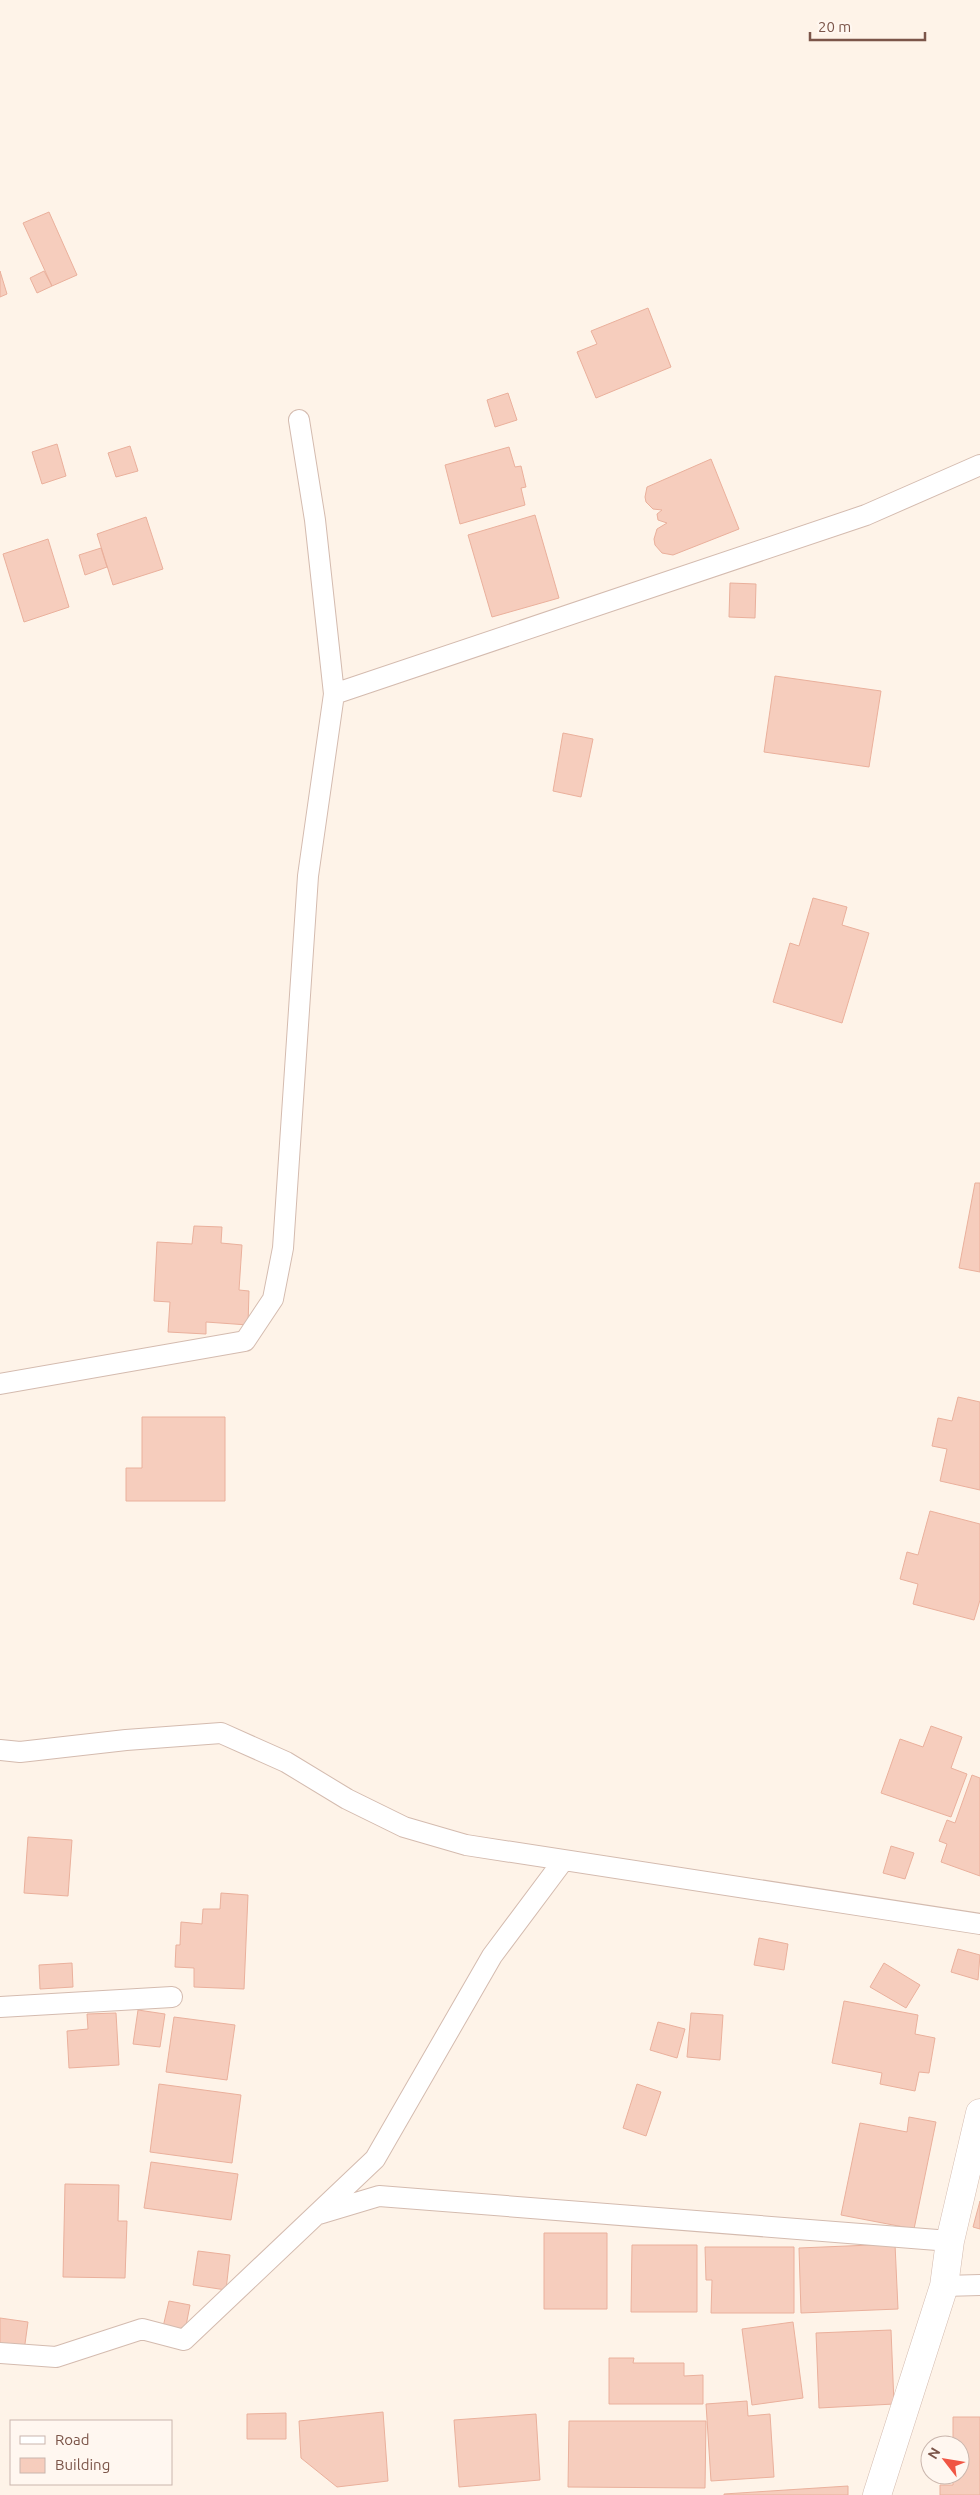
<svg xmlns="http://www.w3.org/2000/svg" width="980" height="2495" font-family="Ubuntu,sans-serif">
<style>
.building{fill:#f6cdbd;stroke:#eab09c}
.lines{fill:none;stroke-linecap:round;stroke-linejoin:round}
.service-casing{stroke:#d4bbaf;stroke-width:22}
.tertiary-casing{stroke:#d4bbaf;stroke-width:29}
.service{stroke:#fff;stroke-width:20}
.tertiary{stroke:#fff;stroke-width:28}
</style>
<rect width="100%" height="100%" fill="#fef3e8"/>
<path class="building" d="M49,212L77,275L52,286L23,223Z
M0,271L7,294L0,297Z
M44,271L52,286L37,293L30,278Z
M648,308L671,367L596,398L577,352L597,344L591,331Z
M508,393L517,420L495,427L487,400Z
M57,444L66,476L42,484L32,452Z
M130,446L138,471L116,477L108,453Z
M509,447L515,467L521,466L526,487L521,488L525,505L460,524L445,465Z
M711,459L739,529L673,555L662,553L655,545L654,539L657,529L667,523L658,520L657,514L662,510L653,509L646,502L645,497L647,487Z
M535,515L559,598L492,617L468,535Z
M146,517L163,569L113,585L97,534Z
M48,539L69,607L24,622L3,554Z
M101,548L107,567L85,575L79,555Z
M730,583L756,584L755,618L729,617Z
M775,676L881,691L869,767L764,752Z
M563,733L593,739L581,797L553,791Z
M813,898L847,907L842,925L869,933L842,1023L773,1002L790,943L799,946Z
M975,1183H980V1272L959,1268Z
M194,1226L222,1227L221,1243L242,1245L239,1290L249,1291L248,1325L206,1322V1334L168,1332L170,1302L154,1301L157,1242L192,1244Z
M958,1397L980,1402V1490L940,1481L947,1449L932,1446L938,1418L952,1421Z
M142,1417H225V1501H126V1468H142Z
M930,1511L980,1524V1600L974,1620L913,1604L918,1584L900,1579L907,1552L918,1555Z
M931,1726L962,1737L951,1768L967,1774L951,1817L881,1793L900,1739L923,1747Z
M972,1775L980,1778V1876L941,1862L947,1844L939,1841L947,1820L955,1823Z
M28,1837L72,1840L68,1896L24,1893Z
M891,1846L914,1853L905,1879L883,1873Z
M221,1893L248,1895L244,1989L194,1987V1968L175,1967L176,1945H180L181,1922L202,1924L203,1909H220Z
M759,1938L788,1944L784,1970L754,1965Z
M958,1949L980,1955L978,1980L951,1972Z
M72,1963L73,1987L40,1989L39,1965Z
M884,1963L920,1985L906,2008L870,1987Z
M844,2001L918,2015L915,2034L935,2038L929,2073L919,2072L915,2091L880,2084L882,2073L832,2063Z
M138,2010L165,2014L160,2047L133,2044Z
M116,2013L119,2065L69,2068L67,2031L88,2029L87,2014Z
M691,2013L723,2015L720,2060L687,2057Z
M174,2017L235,2025L227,2080L166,2072Z
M658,2022L685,2029L677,2058L650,2050Z
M159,2084L241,2095L232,2163L150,2152Z
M637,2084L661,2092L646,2136L623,2128Z
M909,2117L936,2122L914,2229L841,2215L860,2123L907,2132Z
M151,2162L238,2174L231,2220L144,2208Z
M65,2184L119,2185L118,2221H127L125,2278L63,2277Z
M980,2201V2229L973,2227Z
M544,2233H607V2309H544Z
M895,2244L898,2309L801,2313L799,2248Z
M632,2245H697V2312H631Z
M705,2247H794V2313H711L712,2280H706Z
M198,2251L230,2255L226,2290L193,2285Z
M169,2301L190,2305L185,2331L163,2327Z
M0,2318L28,2322L24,2351L0,2348Z
M793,2322L803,2398L752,2405L742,2329Z
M891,2330L894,2404L819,2408L816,2333Z
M609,2358H634L633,2363H684V2376L703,2375V2404H609Z
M747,2401L748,2416L770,2414L774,2477L711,2481L706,2404Z
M383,2412L388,2481L337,2487L301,2458L299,2421Z
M286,2413V2439H247V2414Z
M536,2414L540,2480L459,2487L454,2420Z
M953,2417H980V2495H940V2485H953V2475H960V2445H953Z
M569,2421H706L705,2488L568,2487Z
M848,2486V2495H724V2494Z"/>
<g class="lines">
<defs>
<path id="service" d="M334,694L866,515L980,465
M0,1384L245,1341L273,1299L283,1248L308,876L334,694L315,520L299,420
M0,1750L20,1752L126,1740L221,1733L286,1762L347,1799L404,1827L466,1845L980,1924
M0,2007L172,1997
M319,2214L379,2196L950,2241
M944,2286L980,2285
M0,2353L56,2357L142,2329L184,2340L375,2159L492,1956L563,1861"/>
<path id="tertiary" d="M877,2495L944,2286L950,2241L980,2113"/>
</defs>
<use href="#service" class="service-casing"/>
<use href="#tertiary" class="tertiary-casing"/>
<use href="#service" class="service"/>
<use href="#tertiary" class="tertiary"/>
</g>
<rect x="10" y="2420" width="162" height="65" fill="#fff7f0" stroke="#cab6ad"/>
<rect x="20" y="2436" width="25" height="8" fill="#ffffff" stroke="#cab6ad"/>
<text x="55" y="2445" font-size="15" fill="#7b5549">Road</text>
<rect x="20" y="2458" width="25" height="15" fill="#f6cdbd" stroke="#cab6ad"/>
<text x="55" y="2470" font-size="15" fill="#7b5549">Building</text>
<g transform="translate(945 2460) rotate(301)"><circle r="24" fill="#fff7f0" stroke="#cab6ad"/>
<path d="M0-4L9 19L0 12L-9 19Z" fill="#f05644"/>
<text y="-8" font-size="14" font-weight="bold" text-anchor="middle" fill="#7b5549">N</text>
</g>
<path d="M810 32v8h115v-8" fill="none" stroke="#7b5549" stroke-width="2.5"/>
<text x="818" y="32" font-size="15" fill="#7b5549" stroke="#fff7f0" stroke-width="4" paint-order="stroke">20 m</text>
</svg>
